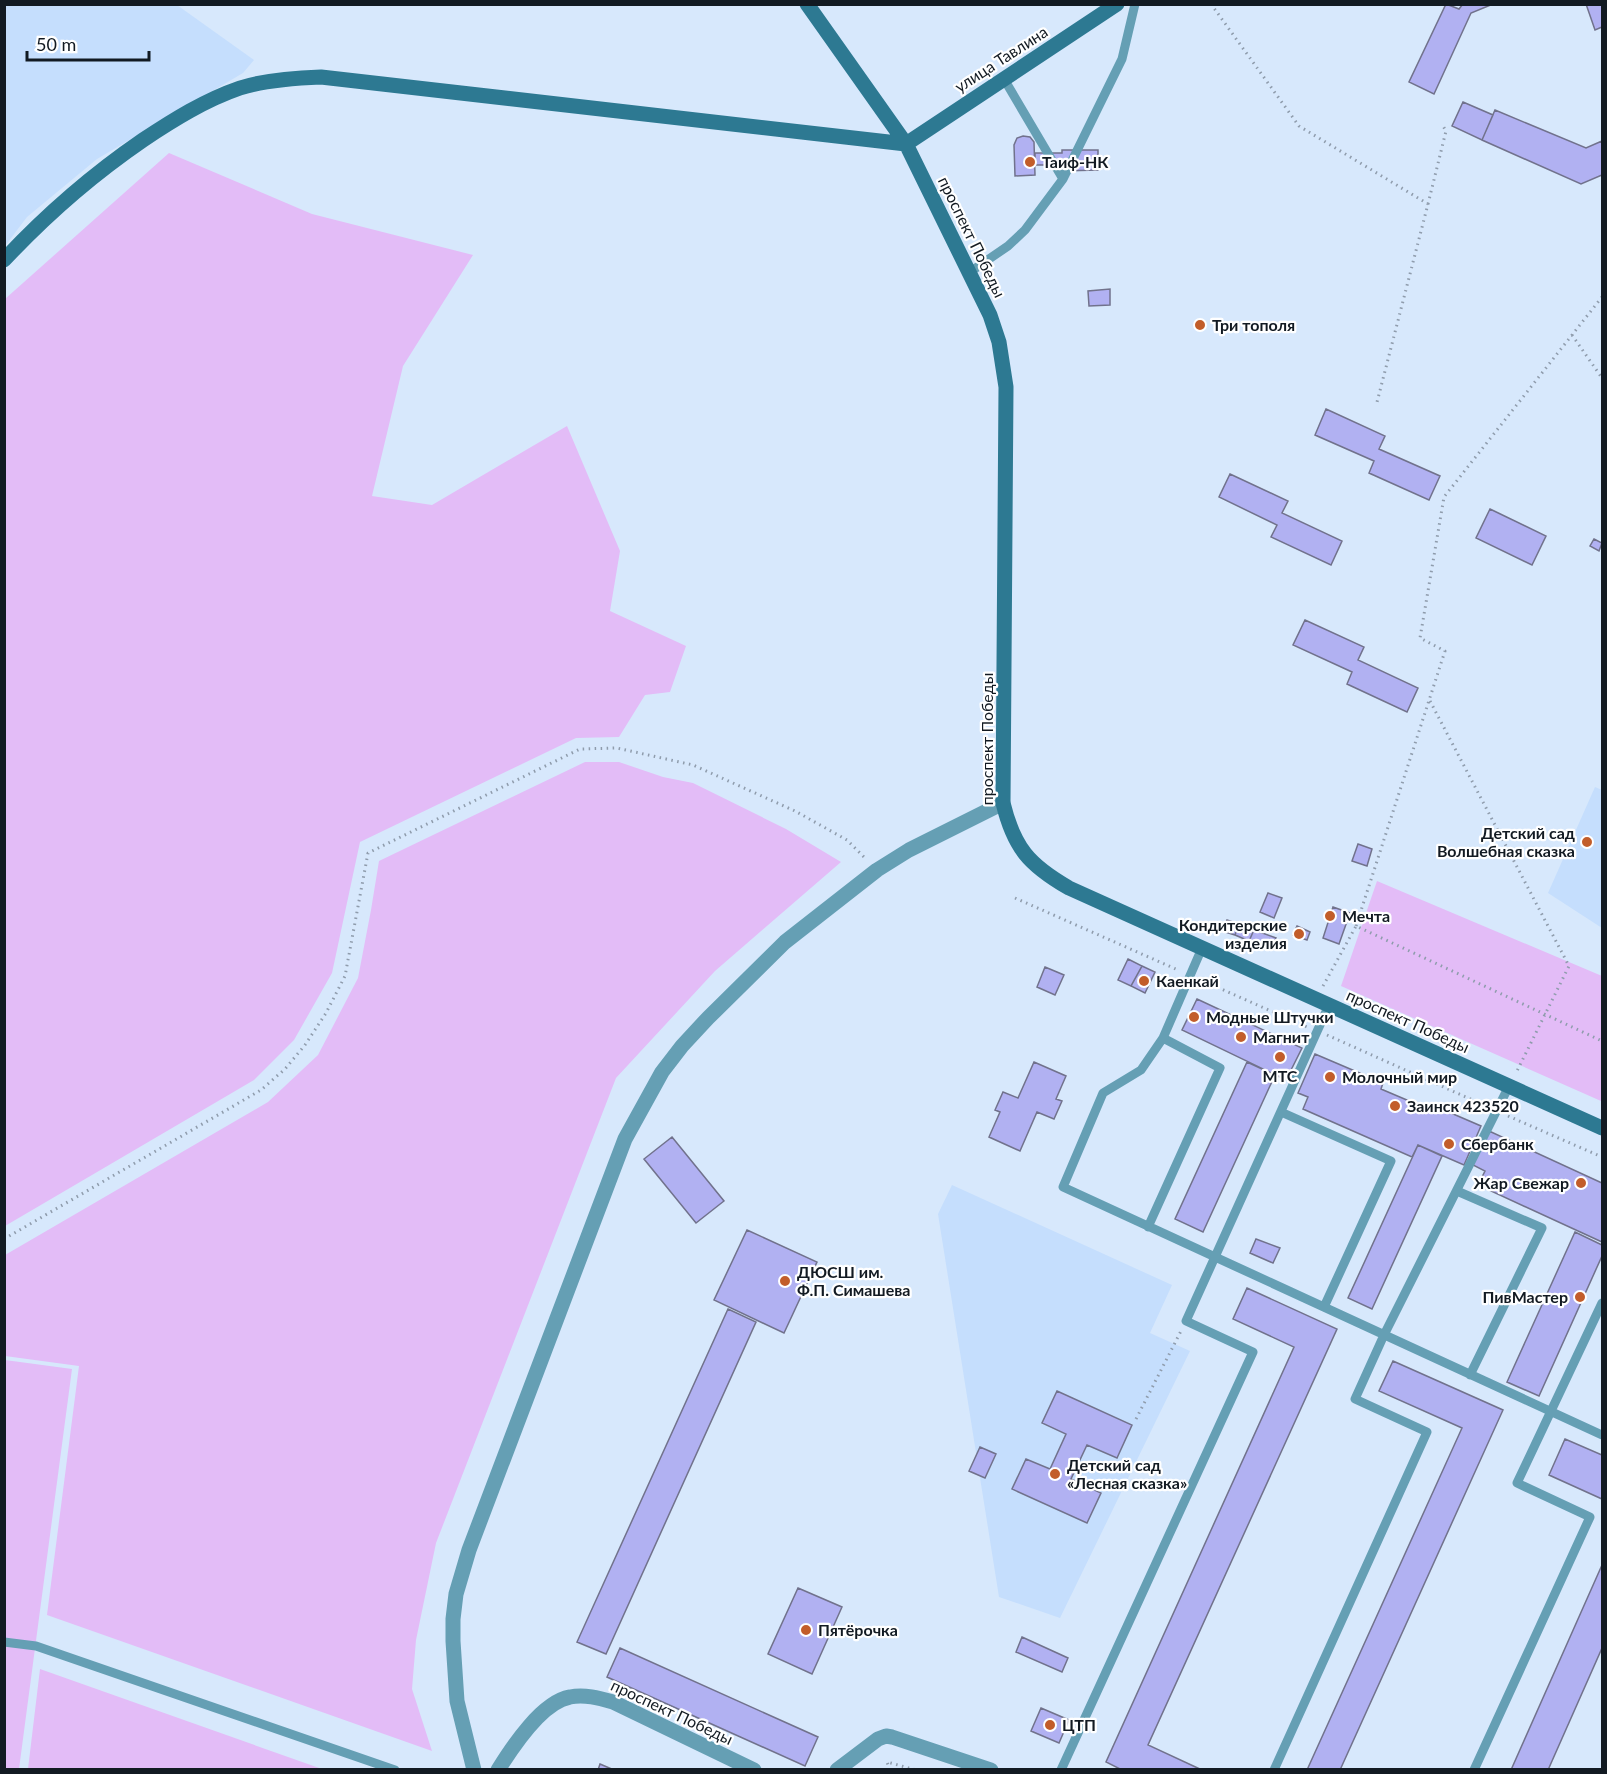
<svg xmlns="http://www.w3.org/2000/svg" width="1607" height="1774" font-family="Lato,sans-serif">
<style>
.built{fill:#c5defd}
.green{fill:#e3bcf7}
.building{fill:#b1b1f2;stroke:#71728c;stroke-width:1.5}
.lines{fill:none;stroke-linecap:round;stroke-linejoin:round}
.path{stroke:#8f9cac;stroke-width:3;stroke-dasharray:1.5 4.5;stroke-linecap:butt}
.lane{stroke:#659fb4;stroke-width:9}
.street{stroke:#659fb4;stroke-width:15}
.secondary{stroke:#2d7992;stroke-width:15}
.poi-dot{fill:#c25d2a;stroke:#fff;stroke-width:2}
.labels{text-anchor:middle;stroke-width:4.5;stroke-linejoin:round;paint-order:stroke}
.street-label{font-size:16px;fill:#121a22;stroke:#fff}
.poi-label{font-size:16px;font-weight:bold;fill:#121a22;stroke:#fff;text-anchor:start}
</style>
<rect width="100%" height="100%" fill="#d7e8fc"/>
<path class="built" d="M5,5H177L254,60L243,73L97,159L27,217L5,246Z
M1595,787L1602,790V928L1548,893Z
M952,1185L1172,1285L1150,1333L1190,1351L1060,1618L999,1597L938,1214Z"/>
<path class="green" d="M169,153L312,214L473,255L403,366L372,496L432,505L567,426L620,551L610,611L686,646L670,692L645,695L619,737L576,738L360,842L332,973L294,1040L254,1080L5,1226V299Z
M585,762H619L663,777L693,783L786,829L841,862L715,971L616,1078L436,1543L416,1640L412,1689L432,1751L47,1615L79,1366L5,1356V1255L268,1102L318,1055L358,978L371,910L379,861Z
M1377,881L1602,976V1101H1601L1341,986Z
M5,1360L72,1369L19,1769L5,1770Z
M40,1669L322,1769H28Z"/>
<path class="building" d="M1446,4L1459,9L1463,4H1493L1471,13L1434,94L1409,82Z
M1586,4H1602V27L1595,30Z
M1463,102L1493,115L1482,140L1452,126Z
M1495,110L1586,148L1602,141V175L1581,184L1482,140Z
M1023,136L1030,137L1034,142L1035,175L1015,176L1014,145L1017,138Z
M1062,150H1098V170L1062,171V165H1035V153H1062Z
M1110,289V305L1089,306L1088,291Z
M1326,409L1385,436L1379,449L1440,476L1429,500L1369,473L1374,461L1315,435Z
M1230,474L1288,501L1282,513L1342,541L1331,565L1271,537L1277,525L1219,497Z
M1490,509L1546,536L1532,565L1476,538Z
M1594,539L1602,543L1599,551L1590,546Z
M1305,620L1364,647L1358,660L1418,688L1407,712L1347,684L1352,672L1293,645Z
M1358,844L1372,849L1367,866L1352,861Z
M1268,893L1282,898L1274,918L1260,912Z
M1333,907L1350,913L1339,944L1323,938Z
M1227,920L1239,924L1235,935L1222,931Z
M1239,924L1254,930L1249,941L1235,935Z
M1297,926L1310,932L1307,940L1293,935Z
M1254,930L1276,938L1271,949L1249,941Z
M1128,959L1142,966L1131,986L1118,980Z
M1142,966L1155,972L1145,993L1131,986Z
M1045,967L1064,975L1055,995L1037,987Z
M1197,999L1302,1048L1286,1080L1182,1030Z
M1315,1054L1383,1083L1381,1089L1435,1112L1437,1107L1481,1126L1464,1165L1418,1145L1412,1157L1303,1109L1308,1097L1298,1093Z
M1034,1062L1066,1076L1056,1099L1062,1101L1054,1119L1037,1112L1020,1151L989,1137L1000,1112L995,1110L1003,1092L1018,1098Z
M1247,1062L1275,1075L1203,1232L1175,1219Z
M1489,1131L1602,1183V1242L1478,1185L1485,1171L1473,1165Z
M672,1137L724,1201L696,1223L644,1159Z
M1418,1145L1442,1156L1372,1309L1348,1298Z
M747,1230L817,1262L784,1333L714,1300Z
M1575,1232L1602,1245V1256L1539,1396L1507,1382Z
M1256,1239L1280,1248L1273,1263L1250,1253Z
M1247,1288L1337,1329L1148,1745L1202,1770H1122L1106,1762L1294,1347L1233,1319Z
M728,1309L756,1322L606,1654L577,1642Z
M1393,1361L1503,1410L1340,1770H1307L1462,1428L1379,1391Z
M1057,1391L1132,1425L1117,1458L1087,1445L1071,1479L1101,1493L1087,1523L1012,1489L1026,1459L1050,1469L1066,1434L1042,1423Z
M1565,1439L1602,1455V1499L1549,1475Z
M980,1447L996,1454L985,1478L969,1471Z
M1602,1565V1648L1548,1770H1511Z
M798,1588L842,1607L812,1674L768,1654Z
M1022,1637L1068,1658L1062,1672L1016,1652Z
M620,1648L818,1737L805,1766L607,1677Z
M1041,1708L1069,1720L1059,1743L1031,1731Z
M600,1764L614,1770H598Z"/>
<g class="lines">
<path class="path" d="M1211,4L1299,126L1428,204L1376,406
M1428,204L1446,131L1443,126
M1572,335L1602,378
M1430,701L1569,966L1516,1073
M1015,898L1178,970
M1356,926L1445,651L1420,638L1444,497L1602,297
M1201,980L1307,1027
M1323,986L1356,926L1602,1041
M1327,1035L1486,1106
M1508,1116L1602,1157
M4,1239L261,1090L285,1069L305,1045L326,1013L345,976L368,853L580,749L617,748L693,765L795,811L847,840L866,859
M1136,1419L1181,1331
M890,1770L887,1762L916,1770"/>
<path class="lane" d="M1004,79L1063,179
M970,272L1008,246L1025,230L1063,179L1122,59L1135,4
M1202,948L1163,1038L1141,1070L1103,1093L1063,1187L1602,1435
M1281,1112L1391,1161L1324,1307
M1457,1191L1542,1228L1470,1375
M1148,1227L1220,1068L1163,1038
M4,1642L36,1646L395,1770
M1061,1770L1253,1352L1186,1321L1329,1005
M1274,1770L1427,1432L1355,1399L1384,1335L1509,1086
M1474,1770L1590,1517L1517,1483L1602,1303"/>
<path class="street" d="M474,1770L457,1701L453,1641V1619L456,1594L469,1550L625,1139L662,1072L682,1046L708,1018L785,942L877,870L909,850L1003,803
M498,1770C513,1746 542,1702 570,1697C584,1694 599,1698 613,1702L754,1770
M837,1770L878,1739L886,1736L892,1737L991,1770"/>
<path class="secondary" d="M807,4L906,144L990,315L999,342L1006,387L1003,803C1014,848 1029,865 1069,888L1602,1128
M906,144L1117,4
M4,260C46,215 92,175 143,140C173,120 205,100 240,88C265,80 294,78 321,77L906,144"/>
</g>
<g class="poi-dot">
<circle cx="1030" cy="162" r="6"/>
<circle cx="1200" cy="325" r="6"/>
<circle cx="1587" cy="842" r="6"/>
<circle cx="1330" cy="916" r="6"/>
<circle cx="1299" cy="934" r="6"/>
<circle cx="1144" cy="981" r="6"/>
<circle cx="1194" cy="1017" r="6"/>
<circle cx="1241" cy="1037" r="6"/>
<circle cx="1280" cy="1057" r="6"/>
<circle cx="1330" cy="1077" r="6"/>
<circle cx="1395" cy="1106" r="6"/>
<circle cx="1449" cy="1144" r="6"/>
<circle cx="1581" cy="1183" r="6"/>
<circle cx="785" cy="1281" r="6"/>
<circle cx="1580" cy="1297" r="6"/>
<circle cx="1055" cy="1474" r="6"/>
<circle cx="806" cy="1630" r="6"/>
<circle cx="1050" cy="1725" r="6"/>
</g>
<g class="labels">
<g class="street-label">
<text transform="translate(1001 59) rotate(-33)" y="6">улица Тавлина</text>
<text transform="translate(972 237) rotate(64)" y="6">проспект Победы</text>
<text transform="translate(987 739) rotate(-90)" y="6">проспект Победы</text>
<text transform="translate(1408 1021) rotate(24)" y="6">проспект Победы</text>
<text transform="translate(672 1712) rotate(25)" y="6">проспект Победы</text>
</g>
<g class="poi-label">
<text x="1042" y="168">Таиф-НК</text>
<text x="1212" y="331">Три тополя</text>
<text x="1575" y="839" text-anchor="end">Детский сад<tspan x="1575" dy="18">Волшебная сказка</tspan></text>
<text x="1342" y="922">Мечта</text>
<text x="1287" y="931" text-anchor="end">Кондитерские<tspan x="1287" dy="18">изделия</tspan></text>
<text x="1156" y="987">Каенкай</text>
<text x="1206" y="1023">Модные Штучки</text>
<text x="1253" y="1043">Магнит</text>
<text x="1280" y="1082" text-anchor="middle">МТС</text>
<text x="1342" y="1083">Молочный мир</text>
<text x="1407" y="1112">Заинск 423520</text>
<text x="1461" y="1150">Сбербанк</text>
<text x="1569" y="1189" text-anchor="end">Жар Свежар</text>
<text x="797" y="1278">ДЮСШ им.<tspan x="797" dy="18">Ф.П. Симашева</tspan></text>
<text x="1568" y="1303" text-anchor="end">ПивМастер</text>
<text x="1067" y="1471">Детский сад<tspan x="1067" dy="18">«Лесная сказка»</tspan></text>
<text x="818" y="1636">Пятёрочка</text>
<text x="1062" y="1731">ЦТП</text>
</g>
</g>
<rect width="1607" height="1774" fill="none" stroke="#121a22" stroke-width="12"/>
<path d="M27 51v9h122v-9" fill="none" stroke="#121a22" stroke-width="3"/>
<text x="36" y="51" font-size="18" fill="#121a22" stroke="#ffffff" stroke-width="4.5" paint-order="stroke">50 m</text>
</svg>
